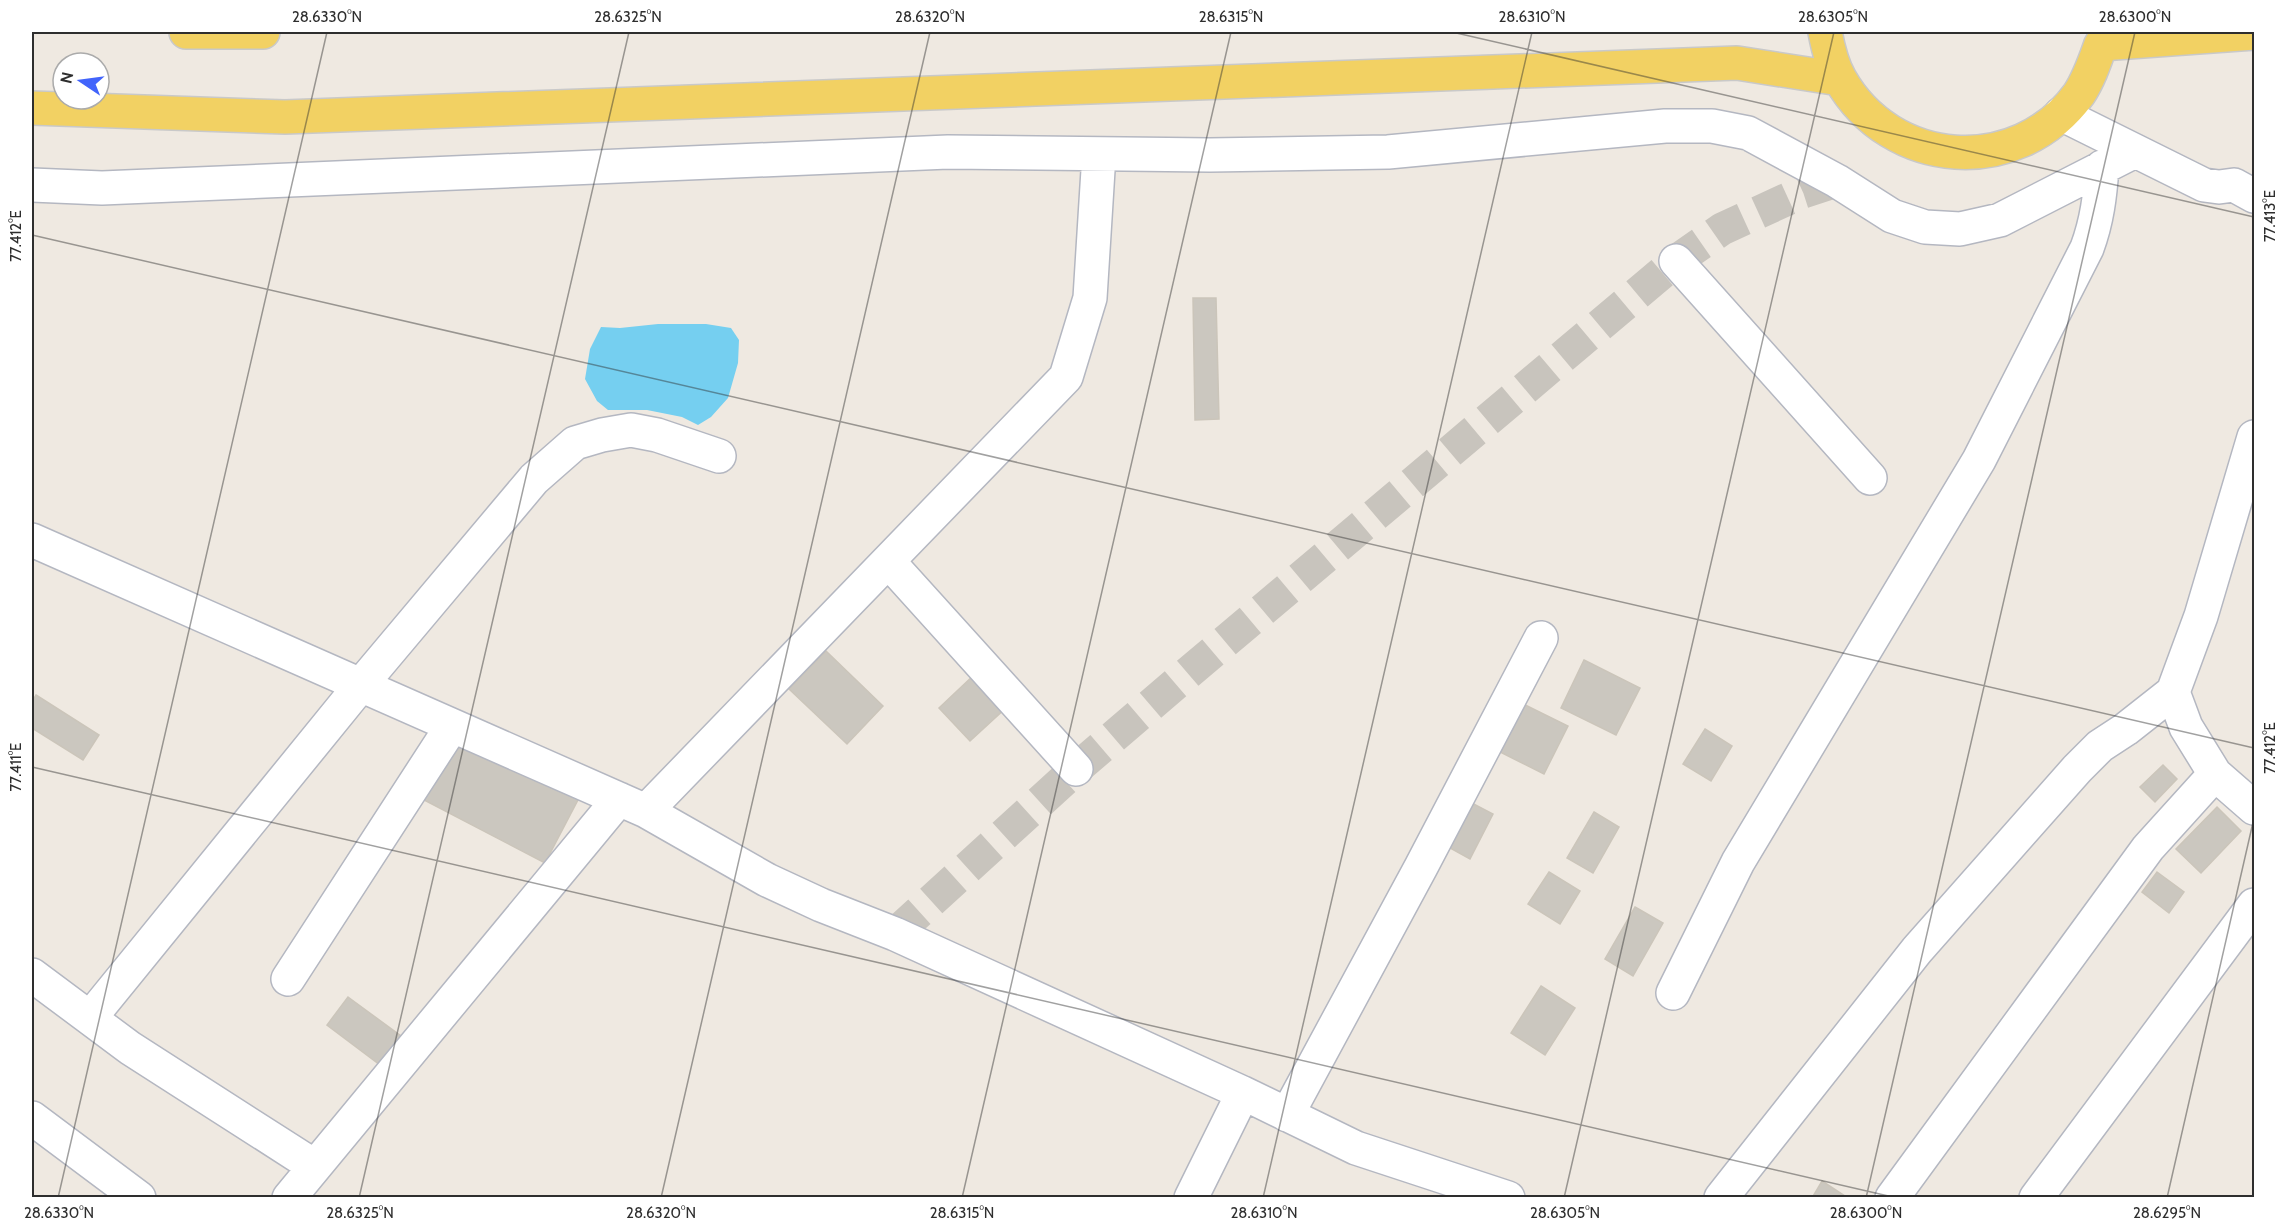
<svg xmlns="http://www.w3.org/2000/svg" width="2286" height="1229" font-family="Cabin,sans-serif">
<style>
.water{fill:#75cff0}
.building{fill:#cbc7bf;stroke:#cbc5ba;stroke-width:1.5}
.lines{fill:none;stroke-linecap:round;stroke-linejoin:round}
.minor-tunnel{stroke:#c8c4bd;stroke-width:33;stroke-dasharray:33 16;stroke-linecap:butt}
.minor-casing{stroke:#b4b7c1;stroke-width:36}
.major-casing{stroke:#c9c9c9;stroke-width:36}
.minor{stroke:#fff;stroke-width:33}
.major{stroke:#f2d163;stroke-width:33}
.ticks{fill:none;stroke:#2e2e2e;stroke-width:1.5;stroke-opacity:0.45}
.neatline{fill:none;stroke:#2e2e2e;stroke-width:2}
.ticks-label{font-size:15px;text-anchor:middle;fill:#2e2e2e}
</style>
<rect width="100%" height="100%" fill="#efe9e1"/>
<path class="water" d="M658,324H706L731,328L739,340L738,363L728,398L711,417L698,425L682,417L647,410H608L597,401L585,379L590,349L601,327L620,328Z"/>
<path class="building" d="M1193,298H1216L1219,419L1195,420Z
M826,651L883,706L847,744L789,689Z
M1584,660L1640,688L1616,735L1561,708Z
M976,673L1007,707L970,741L939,708Z
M36,695L99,735L83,760L32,728V702Z
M1519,702L1568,726L1544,774L1496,750Z
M1705,729L1732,746L1711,781L1683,764Z
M460,733L580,796L545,863L424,800Z
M2163,765L2177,779L2155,802L2140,787Z
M1464,799L1493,814L1470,859L1441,843Z
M2217,807L2241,831L2201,873L2176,849Z
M1594,812L1619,827L1593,873L1567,858Z
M1549,872L1580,891L1560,924L1528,904Z
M2157,872L2184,892L2169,913L2142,892Z
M1635,907L1663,923L1633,976L1605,959Z
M1541,986L1575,1008L1545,1055L1511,1033Z
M348,997L401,1036L380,1065L327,1025Z
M1822,1181L1848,1198H1812Z"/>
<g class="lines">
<path class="minor-tunnel" d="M895,934L1076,769L1188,673L1676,261L1722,229L1803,192L1837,181"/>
<defs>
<path id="minor" d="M2061,114L2204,185L2219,187L2234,185L2254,196
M32,185L102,188L948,152L1210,155L1388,152L1665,126H1712L1748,133L1837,181L1892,216L1925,227L1960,229L2000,220L2133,152
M1676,261L1870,478
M2254,437L2201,616L2173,692L2186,727L2215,774L2254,808
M32,540L646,811L767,880L821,905L895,934L1243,1093L1356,1148L1508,1198
M888,561L1076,769
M646,811L1066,377L1090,298L1099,154
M32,975L130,1048L314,1166
M288,979L452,726
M1673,993L1738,862L1979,460L2087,248C2097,221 2100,196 2102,167
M90,1018L360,686L534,479L575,443L602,435L631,430L657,435L719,456
M1287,1115L1421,867L1541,638
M32,1118L139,1198
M289,1198L619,799
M1191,1198L1243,1093
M1721,1198L1917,950L2077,769L2100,746L2126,729L2173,692
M1892,1198L2148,848L2215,774
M2036,1198L2254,905"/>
<path id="major" d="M186,32H263
M1825,32C1828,48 1832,65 1840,79C1891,169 2017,179 2079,94C2089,79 2095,61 2101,44L2254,33
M32,108L285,117L1737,63L1840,79"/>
</defs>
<use href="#minor" class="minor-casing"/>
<use href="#major" class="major-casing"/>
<use href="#minor" class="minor"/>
<use href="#major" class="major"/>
</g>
<path class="ticks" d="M1452,32L2254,217M32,235L2254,748M32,767L1897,1198M58,1198L327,32M359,1198L629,32M661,1198L930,32M962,1198L1231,32M1263,1198L1532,32M1564,1198L1834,32M1866,1198L2135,32M2167,1198L2254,818"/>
<rect width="2286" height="1229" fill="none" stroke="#ffffff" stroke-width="66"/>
<g transform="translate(81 81) rotate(283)"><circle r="28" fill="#ffffff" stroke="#ababab" stroke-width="1.5"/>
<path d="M0-4.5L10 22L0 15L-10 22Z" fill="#4264fb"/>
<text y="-9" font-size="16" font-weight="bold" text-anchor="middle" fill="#2e2e2e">N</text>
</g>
<rect x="33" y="33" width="2220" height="1163" class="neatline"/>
<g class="ticks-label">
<text x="327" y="22">28.6330°N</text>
<text x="628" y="22">28.6325°N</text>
<text x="930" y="22">28.6320°N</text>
<text x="1231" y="22">28.6315°N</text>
<text x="1532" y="22">28.6310°N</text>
<text x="1833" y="22">28.6305°N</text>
<text x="2135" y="22">28.6300°N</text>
<text transform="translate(2270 216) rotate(-90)" y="5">77.413°E</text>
<text transform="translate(16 236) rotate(-90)" y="5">77.412°E</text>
<text transform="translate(2270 748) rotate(-90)" y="5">77.412°E</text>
<text transform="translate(16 767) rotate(-90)" y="5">77.411°E</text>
<text x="59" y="1218">28.6330°N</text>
<text x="360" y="1218">28.6325°N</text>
<text x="661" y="1218">28.6320°N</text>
<text x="962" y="1218">28.6315°N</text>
<text x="1264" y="1218">28.6310°N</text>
<text x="1565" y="1218">28.6305°N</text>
<text x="1866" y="1218">28.6300°N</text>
<text x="2167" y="1218">28.6295°N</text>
</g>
</svg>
